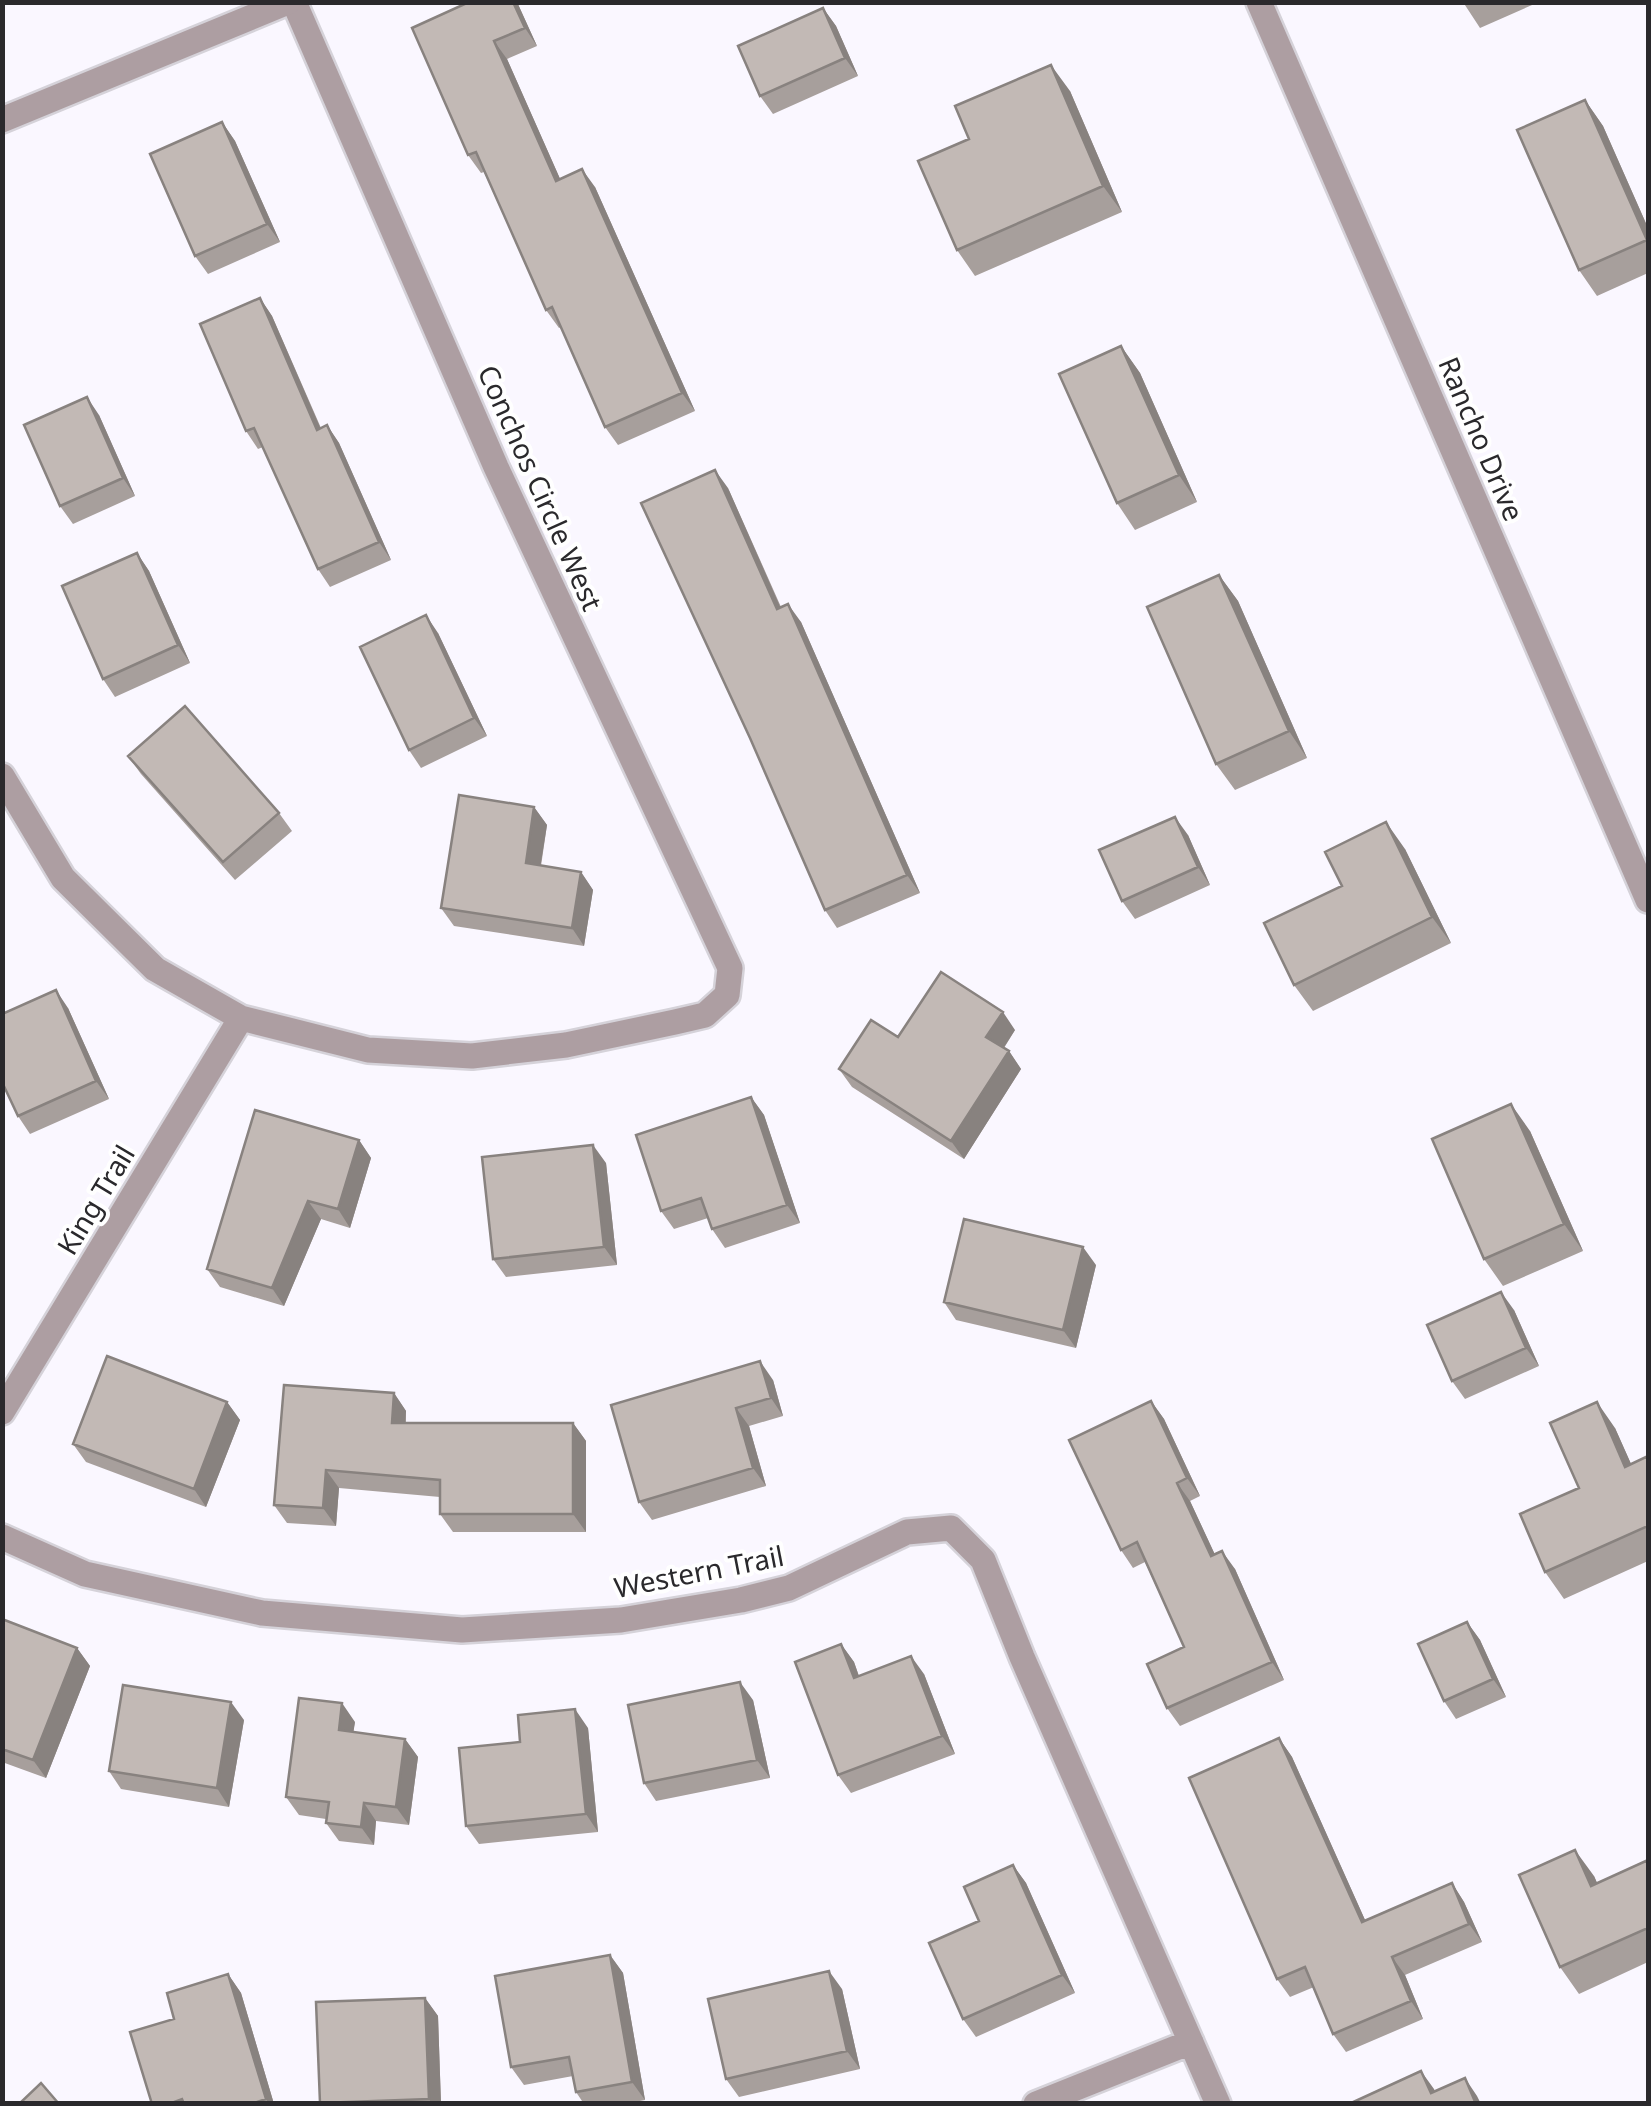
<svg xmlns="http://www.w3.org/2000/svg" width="1651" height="2106" font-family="'Noto Sans',sans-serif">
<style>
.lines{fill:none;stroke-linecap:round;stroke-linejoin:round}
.minor-casing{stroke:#d5d2d9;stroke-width:30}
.tertiary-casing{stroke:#d5d2d9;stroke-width:30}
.minor{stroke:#ad9ea2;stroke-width:25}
.tertiary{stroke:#ad9ea2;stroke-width:25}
.wall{fill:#a79f9c}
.shaded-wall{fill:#88827f}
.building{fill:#c2b9b5;stroke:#88827f;stroke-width:2.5}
.labels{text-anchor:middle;stroke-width:8;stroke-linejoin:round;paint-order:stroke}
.street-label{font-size:28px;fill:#2a292c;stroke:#fff}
</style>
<rect width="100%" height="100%" fill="#faf7ff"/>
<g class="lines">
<defs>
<path id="minor" d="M1259,2L1648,900
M2,776L63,878L155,969L241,1018L368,1050L472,1056L566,1045L675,1022L705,1015L727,995L730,968L496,467L294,2
M2,1412L241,1018
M2,1537L85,1574L262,1613L462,1630L621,1620L741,1600L789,1588L907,1532L951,1528L983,1560L1022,1657L1218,2104
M1036,2104L1191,2042"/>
<path id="tertiary" d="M2,120L288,2"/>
</defs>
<use href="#minor" class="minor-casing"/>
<use href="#tertiary" class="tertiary-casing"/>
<use href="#minor" class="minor"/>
<use href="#tertiary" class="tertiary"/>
</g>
<path class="wall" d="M469,2H517L537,46L507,59L560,179L595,187L695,411L618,445L605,427L561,327L559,328L546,310L484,172L481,173L468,155Z
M1463,2H1539L1480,28Z
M823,8L836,26L858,76L773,114L760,96Z
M1070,91L1122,212L975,276L957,250L969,139Z
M1585,100L1603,126L1648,228V273L1597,296L1579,270Z
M222,122L235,141L280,242L208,274L195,256Z
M260,298L272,316L321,428L327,425L339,443L391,560L330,587L318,569L263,447L258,449L246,431Z
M1121,346L1140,373L1197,502L1135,530L1117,503Z
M99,415L135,496L73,524L60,506Z
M728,488L781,607L801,622L920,893L837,928L825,910Z
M137,553L149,571L190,663L115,697L103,679Z
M1219,575L1238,601L1307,758L1235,790L1216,764Z
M438,633L487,736L421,768L409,750Z
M128,756L279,813L292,831L235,880L141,774Z
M534,807L547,825L541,866L581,872L593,890L584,946L454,926L441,908Z
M1188,835L1210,885L1135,919L1122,901Z
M1405,849L1451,943L1313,1011L1294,985L1342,886Z
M68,1008L109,1099L30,1134L18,1116Z
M1015,1030L1004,1048L1009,1051L1021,1069L964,1159L852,1087L839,1069L898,1037Z
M751,1097L764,1115L800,1223L725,1248L712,1229L708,1218L674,1229L661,1211Z
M1530,1131L1583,1251L1503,1286L1484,1259Z
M359,1140L371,1158L350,1228L321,1219L284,1306L220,1287L207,1269Z
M606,1163L617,1265L506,1277L493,1259Z
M1096,1265L1076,1348L956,1320L944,1302Z
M1514,1310L1539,1366L1465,1399L1452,1381Z
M773,1380L783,1416L749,1426L766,1486L652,1520L639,1502L611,1405Z
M394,1393L406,1411V1423H573L586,1441V1532H453L440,1514V1497L339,1488L336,1526L287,1523L274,1505Z
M1151,1401L1164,1419L1200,1496L1190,1501L1215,1555L1235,1569L1284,1680L1180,1726L1167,1708L1184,1647L1145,1562L1133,1568L1121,1550Z
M227,1402L240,1420L206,1507L86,1462L73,1444Z
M1615,1428L1631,1464L1648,1456V1561L1564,1599L1545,1572L1579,1488Z
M2,1619L77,1648L90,1666L46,1778L2,1762Z
M1467,1622L1480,1640L1506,1697L1456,1719L1444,1701Z
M841,1644L854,1662L859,1676L924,1674L955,1754L851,1793L838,1775Z
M753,1700L770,1778L656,1801L644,1783Z
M244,1720L229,1807L121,1789L109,1771Z
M355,1722L353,1732L405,1739L418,1757L409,1825L376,1821L374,1845L339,1841L326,1823V1819L299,1815L286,1797Z
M588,1728L598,1832L479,1844L466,1826L520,1742Z
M1279,1738L1292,1757L1365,1920L1452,1883L1464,1902L1482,1942L1405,1975L1423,2019L1346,2052L1333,2034L1314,1987L1290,1997L1277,1979Z
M1648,1860V1962L1579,1994L1560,1967L1594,1876L1597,1883Z
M1013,1865L1026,1883L1075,1993L976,2037L963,2019L979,1921Z
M610,1955L623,1973L645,2100L624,2104H584L576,2092L573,2076L524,2085L511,2067Z
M228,1974L241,1993L274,2104H152L174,2019Z
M842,1989L860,2069L739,2097L726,2079Z
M425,1998L438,2016L441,2104L320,2103Z"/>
<path class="shaded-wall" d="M513,2H517L537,46L525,28Z
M823,8L836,26L858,76L845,58Z
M494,41L507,59L569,199L556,181Z
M1051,65L1070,91L1122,212L1103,186Z
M1585,100L1603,126L1648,228V242Z
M222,122L235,141L280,242L267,224Z
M582,169L595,187L695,411L682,393Z
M260,298L272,316L329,448L317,430Z
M1121,346L1140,373L1197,502L1179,475Z
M87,397L99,415L135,496L123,478Z
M327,425L339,443L391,560L379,542Z
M715,470L728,488L789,627L777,609Z
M137,553L149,571L190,663L178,645Z
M1219,575L1238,601L1307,758L1289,731Z
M788,604L801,622L920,893L907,875Z
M426,615L438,633L487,736L474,718Z
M534,807L547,825L538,881L526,863Z
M1175,817L1188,835L1210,885L1198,867Z
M1386,822L1405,849L1451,943L1432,917Z
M581,872L593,890L584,946L572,928Z
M56,990L68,1008L109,1099L96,1081Z
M1003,1012L1015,1030L999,1055L986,1037Z
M1009,1051L1021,1069L964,1159L951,1141Z
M751,1097L764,1115L800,1223L787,1205Z
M1511,1104L1530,1131L1583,1251L1564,1224Z
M359,1140L371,1158L350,1228L338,1209Z
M593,1145L606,1163L617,1265L604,1247Z
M308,1201L321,1219L284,1306L272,1288Z
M1083,1247L1096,1265L1076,1348L1063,1330Z
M1501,1292L1514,1310L1539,1366L1526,1348Z
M760,1361L773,1380L783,1416L771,1398Z
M394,1393L406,1411L404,1441L392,1423Z
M1151,1401L1164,1419L1200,1496L1187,1478Z
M227,1402L240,1420L206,1507L194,1489Z
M1597,1402L1615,1428L1644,1493L1625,1467Z
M736,1408L749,1426L766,1486L753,1468Z
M573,1423L586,1441V1532L573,1514Z
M326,1470L339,1488L336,1526L323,1508Z
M1177,1483L1190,1501L1224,1574L1211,1556Z
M1222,1551L1235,1569L1284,1680L1272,1662Z
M1467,1622L1480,1640L1506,1697L1493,1679Z
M841,1644L854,1662L866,1697L854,1678Z
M77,1648L90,1666L46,1778L33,1760Z
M911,1656L924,1674L955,1754L942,1736Z
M740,1682L753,1700L770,1778L757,1760Z
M231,1702L244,1720L229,1807L217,1788Z
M342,1703L355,1722L351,1748L339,1730Z
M575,1709L588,1728L598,1832L586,1814Z
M1279,1738L1292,1757L1374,1940L1362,1922Z
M405,1739L418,1757L409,1825L396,1807Z
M364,1803L376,1821L374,1845L361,1827Z
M1575,1850L1594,1876L1610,1912L1591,1886Z
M1013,1865L1026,1883L1075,1993L1062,1975Z
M1452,1883L1464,1902L1482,1942L1469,1924Z
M610,1955L623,1973L645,2100L632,2082Z
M1392,1957L1405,1975L1423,2019L1411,2001Z
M829,1971L842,1989L860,2069L847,2051Z
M228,1974L241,1993L274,2104H269L266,2099Z
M425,1998L438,2016L441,2104H432L429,2099Z
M1421,2071L1434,2089L1440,2104L1431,2093Z
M1465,2078L1477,2096L1481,2104H1476Z"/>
<path class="building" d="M469,2H513L525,28L494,41L556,181L582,169L682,393L605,427L552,307L546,310L476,152L468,155L412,28Z
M823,8L845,58L760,96L738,46Z
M1051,65L1103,186L957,250L918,161L969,139L955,106Z
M1585,100L1647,240L1579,270L1517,130Z
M222,122L267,224L195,256L150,154Z
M260,298L317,430L327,425L379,542L318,569L254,428L246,431L200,324Z
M1121,346L1179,475L1117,503L1059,374Z
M87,397L123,478L60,506L24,425Z
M715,470L777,609L788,604L907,875L825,910L750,738L641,503Z
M137,553L178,645L103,679L62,586Z
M1219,575L1289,731L1216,764L1147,607Z
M426,615L474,718L409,750L360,647Z
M185,706L279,813L223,862L128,756Z
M459,795L534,807L526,863L581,872L572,928L441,908Z
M1175,817L1198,867L1122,901L1099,850Z
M1386,822L1432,917L1294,985L1264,923L1342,886L1325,852Z
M941,972L1003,1012L986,1037L1009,1051L951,1141L839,1069L871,1020L898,1037Z
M56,990L96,1081L18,1116L2,1082V1014Z
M751,1097L787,1205L712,1229L701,1198L661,1211L636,1135Z
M1511,1104L1564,1224L1484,1259L1432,1139Z
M255,1110L359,1140L338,1209L308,1201L272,1288L207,1269Z
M593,1145L604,1247L493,1259L482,1157Z
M964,1219L1083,1247L1063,1330L944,1302Z
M1501,1292L1526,1348L1452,1381L1427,1325Z
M107,1356L227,1402L194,1489L73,1444Z
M760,1361L771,1398L736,1408L753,1468L639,1502L611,1405Z
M284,1385L394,1393L392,1423H573V1514H440V1480L326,1470L323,1508L274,1505Z
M1151,1401L1187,1478L1177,1483L1211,1556L1222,1551L1272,1662L1167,1708L1147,1664L1184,1647L1137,1542L1121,1550L1069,1440Z
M1597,1402L1625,1467L1648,1456V1526L1545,1572L1520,1514L1579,1488L1550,1423Z
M2,1619L77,1648L33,1760L2,1749Z
M1467,1622L1493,1679L1444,1701L1418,1644Z
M841,1644L854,1678L911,1656L942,1736L838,1775L795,1662Z
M740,1682L757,1760L644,1783L628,1705Z
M123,1685L231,1702L217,1788L109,1771Z
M299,1698L342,1703L339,1730L405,1739L396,1807L364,1803L361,1827L326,1823L329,1802L286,1797Z
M575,1709L586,1814L466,1826L459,1748L520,1742L518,1715Z
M1279,1738L1362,1922L1452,1883L1469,1924L1392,1957L1411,2001L1333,2034L1305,1967L1277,1979L1189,1778Z
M1575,1850L1591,1886L1648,1860V1928L1560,1967L1519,1875Z
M1013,1865L1062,1975L963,2019L929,1943L979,1921L964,1887Z
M610,1955L632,2082L576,2092L569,2057L511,2067L495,1976Z
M829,1971L847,2051L726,2079L708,1999Z
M228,1974L266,2099L251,2104H184L182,2099L169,2104H152L130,2032L174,2019L167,1993Z
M425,1998L429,2099L320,2103L316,2002Z
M1421,2071L1431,2093L1465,2078L1476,2104H1349Z
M41,2083L59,2104H19Z"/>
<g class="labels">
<g class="street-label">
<text transform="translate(1481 439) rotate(67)" y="10">Rancho Drive</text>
<text transform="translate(540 488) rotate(66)" y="10">Conchos Circle West</text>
<text transform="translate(96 1200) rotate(-59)" y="10">King Trail</text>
<text transform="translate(699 1572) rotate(-11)" y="10">Western Trail</text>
</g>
</g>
<rect width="1651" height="2106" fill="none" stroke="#2a292c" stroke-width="10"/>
</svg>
